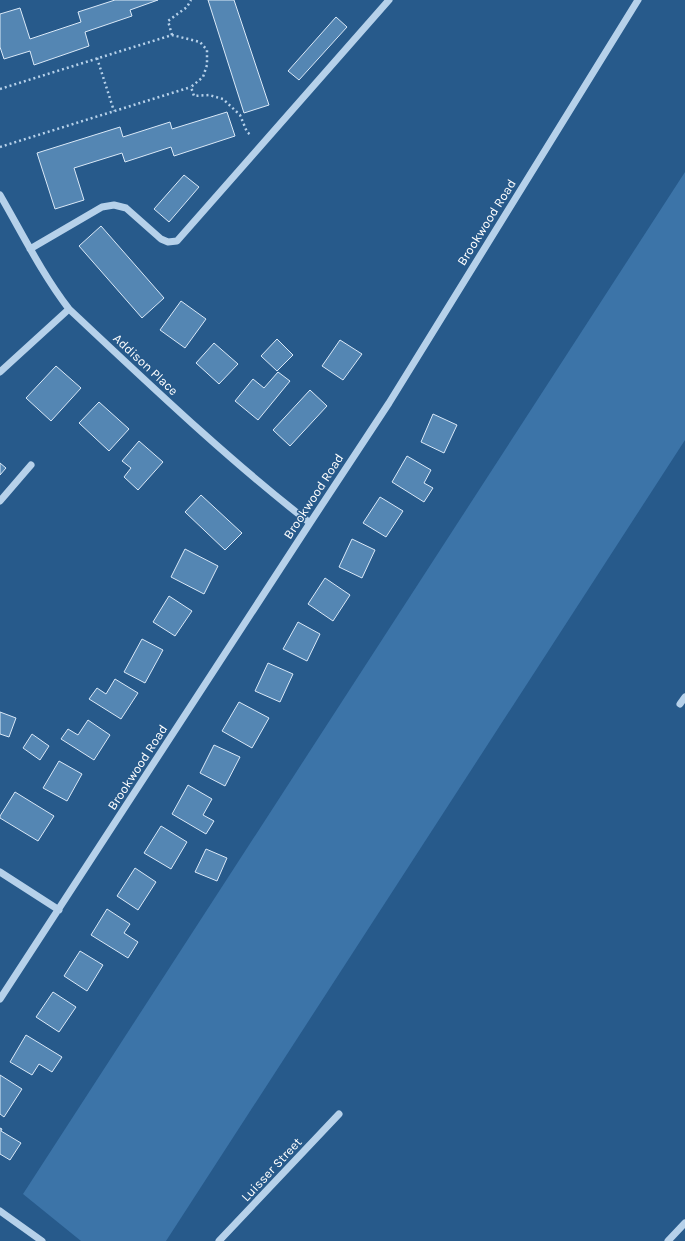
<svg xmlns="http://www.w3.org/2000/svg" width="685" height="1241" font-family="Karla,sans-serif">
<style>
.green{fill:#3c74a8}
.building{fill:#5486b3;stroke:#dae9f8}
.lines{fill:none;stroke-linecap:round;stroke-linejoin:round}
.path{stroke:#b6d1ea;stroke-width:2.5;stroke-dasharray:2 3;stroke-linecap:butt}
.minor{stroke:#b6d1ea;stroke-width:7}
.labels{text-anchor:middle;stroke-width:3;stroke-linejoin:round;paint-order:stroke}
.street-label{font-size:13px;fill:#fff;stroke:#275a8b}
</style>
<rect width="100%" height="100%" fill="#275a8b"/>
<path class="green" d="M685,172V440L166,1241H81L23,1194Z"/>
<path class="building" d="M115,0H158L130,10L132,16L85,32L89,46L34,65L30,51L4,59L0,47V14L20,8L30,39L81,22L78,12Z
M208,0H234L269,105L244,113Z
M336,17L347,27L299,80L288,71Z
M227,112L235,136L174,156L171,147L125,162L122,153L74,168L84,200L55,209L37,153L120,127L123,137L170,122L172,129Z
M184,175L199,187L169,222L154,209Z
M101,226L164,298L142,318L79,246Z
M181,301L206,319L185,348L160,330Z
M277,339L293,355L277,371L261,356Z
M340,340L362,354L343,380L322,366Z
M214,343L238,364L219,384L196,363Z
M56,366L81,388L51,421L26,398Z
M278,372L290,381L258,420L235,401L253,379L264,388Z
M310,390L327,406L290,446L273,430Z
M99,402L129,429L109,451L79,423Z
M433,414L457,425L444,453L421,442Z
M139,441L163,462L138,490L124,477L131,468L122,461Z
M407,456L431,470L424,483L433,488L424,502L392,482Z
M0,463L6,468L0,475Z
M201,495L242,533L225,550L185,512Z
M380,497L403,511L386,537L363,523Z
M352,539L375,550L362,578L339,567Z
M185,549L218,566L204,594L171,577Z
M325,578L350,595L333,621L308,604Z
M169,596L192,611L175,636L153,622Z
M298,622L320,634L307,661L283,649Z
M142,639L163,650L145,683L124,672Z
M268,663L293,674L280,702L255,691Z
M115,679L138,693L121,719L89,699L97,688L106,694Z
M239,702L269,718L252,748L222,731Z
M0,712L16,718L9,737L0,734Z
M88,720L110,735L94,760L61,739L68,729L78,735Z
M32,734L49,746L40,760L23,748Z
M214,745L240,757L225,786L200,773Z
M59,761L82,774L67,801L43,788Z
M188,785L212,799L203,815L214,821L206,834L172,814Z
M15,792L54,816L38,841L0,818V816Z
M161,826L187,842L171,869L144,853Z
M206,849L227,858L217,881L195,872Z
M135,868L156,882L138,910L117,896Z
M107,909L130,924L124,933L138,942L128,958L91,935Z
M80,951L103,965L87,991L64,976Z
M53,992L76,1007L59,1032L36,1017Z
M26,1035L62,1057L52,1072L39,1064L32,1075L10,1062Z
M0,1075L22,1089L4,1117L0,1114Z
M0,1128L2,1129L1,1131L21,1143L10,1160L0,1154Z"/>
<g class="lines">
<path class="path" d="M172,35L168,21L187,7L191,0
M97,58L114,111
M0,89L172,35L200,42L207,50V65L203,77L191,87L194,96L209,95L223,99L240,115L247,132L251,135
M0,147L191,87"/>
<path class="minor" d="M0,195C22,233 42,274 69,309C147,382 225,457 310,523
M30,249L102,207L114,205L126,208L161,239L168,242L177,241L389,0
M0,372L69,309
M0,501L31,465
M680,704L685,697
M0,872L59,910
M0,999L310,523L389,403L638,0
M0,1211L42,1241
M219,1241L339,1114
M668,1241L685,1223"/>
</g>
<g class="labels">
<g class="street-label">
<text transform="translate(486 222) rotate(-58)" y="5">Brookwood Road</text>
<text transform="translate(146 364) rotate(43)" y="5">Addison Place</text>
<text transform="translate(313 496) rotate(-57)" y="5">Brookwood Road</text>
<text transform="translate(137 767) rotate(-57)" y="5">Brookwood Road</text>
<text transform="translate(271 1169) rotate(-47)" y="5">Luisser Street</text>
</g>
</g>
</svg>
